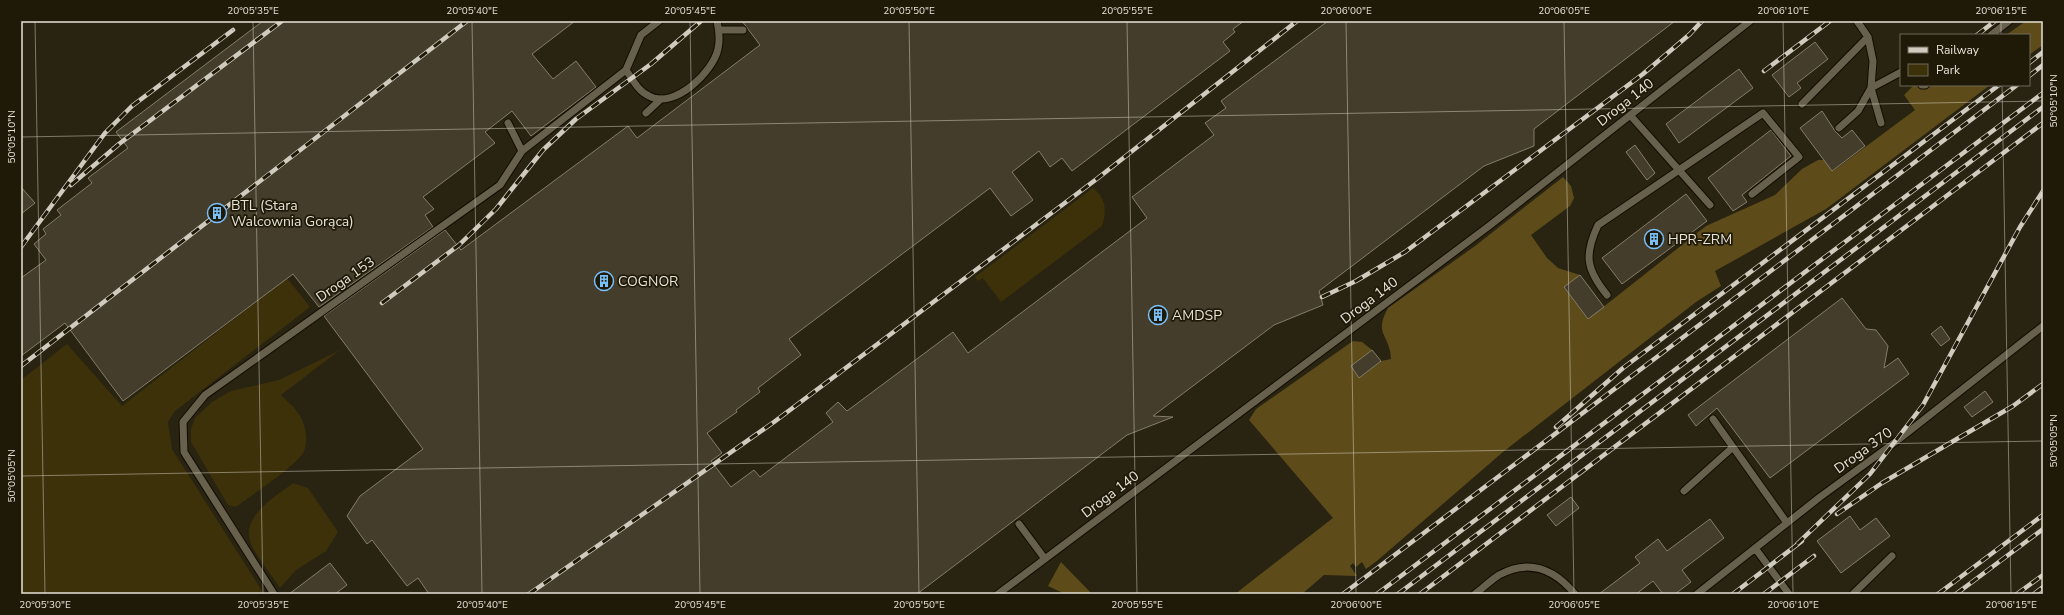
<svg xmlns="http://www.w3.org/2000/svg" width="2064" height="615" font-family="'Nunito Sans',sans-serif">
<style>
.green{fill:#3d310a}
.forest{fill:#5d4c1a}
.building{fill:#443d2b;stroke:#847d69}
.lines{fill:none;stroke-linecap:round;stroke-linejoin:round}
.service-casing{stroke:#120c00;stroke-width:9}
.service{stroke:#67604c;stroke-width:7}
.rail-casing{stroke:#cfcbbf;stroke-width:4.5}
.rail{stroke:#1f1908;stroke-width:3;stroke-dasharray:9;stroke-linecap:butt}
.ticks{fill:none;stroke:#e6e2d7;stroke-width:1;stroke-opacity:0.45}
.labels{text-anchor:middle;stroke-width:3.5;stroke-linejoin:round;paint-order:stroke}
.street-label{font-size:14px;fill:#e6e2d7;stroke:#1f1908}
.poi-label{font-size:14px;fill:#e6e2d7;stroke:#1f1908;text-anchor:start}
.neatline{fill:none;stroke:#e6e2d7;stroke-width:1.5}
.ticks-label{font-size:10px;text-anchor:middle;fill:#e6e2d7}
</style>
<rect width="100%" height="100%" fill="#292311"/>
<path class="green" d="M1093,188C1106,198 1107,210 1102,226L1001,302L983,278L978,281L975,277Z
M287,278L310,307L175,411L168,422L172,449L264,594H21V380L67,344L122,406Z
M340,350L281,395C286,401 294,406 298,413C305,422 309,439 304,451C298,465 250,496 236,507L228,505L191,442V429L195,418L212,402L231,391L279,380Z
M293,483L308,488L338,532L326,551L296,570L280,588C273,577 253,552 250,541C243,515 275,497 293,483Z"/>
<path class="forest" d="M2026,21H2043V45L2029,55V35H2006Z
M1914,85C1922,90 1926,90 1933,85H1990L1826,209L1715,271L1721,286L1696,302L1503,452L1378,560L1366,569L1362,562L1356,567L1353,563L1350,566L1357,576L1324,575L1302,594H1235L1333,518L1249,420L1256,409L1353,341L1362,342L1372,350L1351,366L1359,378L1381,361L1391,359C1390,334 1373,335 1388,308L1475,246L1563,177L1571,186L1574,198L1570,206L1531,235L1547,258L1558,268L1580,275L1564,287L1588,319L1706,226L1775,195L1802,169L1818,160H1824L1833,171L1915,110L1904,95Z
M1061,562L1092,594H1065L1048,586Z"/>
<path class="building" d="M263,21H575L532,54L553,79L576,61L596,87L531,136L512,111L485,132L495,143L423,197L434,209L425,215L433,227L319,307L293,274L123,401L65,323L21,356V278L46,260L34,244L46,234L43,229L61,215L57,210L92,183L88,178L128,148L116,132Z
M742,21H1244L1233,29L1235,32L1223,42L1230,51L1072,171L1062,158L1050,167L1039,151L1012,172L1033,200L1011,216L990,188L789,339L801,355L758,388L760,392L736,410L737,412L734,414L707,433L722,453L711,461L731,487L754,470L760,477L833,422L826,413L838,402L847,411L953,332L968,353L1147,218L1132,197L1214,135L1205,123L1226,108L1221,101L1328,21H1675L1534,129V146L1484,166L1319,291L1323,305L1274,325L1153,416L1173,417L1127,435L917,594H429L418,578L407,586L372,540L367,544L347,516L360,496L423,449L324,316L445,230L461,250L628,126L637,138L760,45Z
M1815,42L1828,59L1797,83L1801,88L1789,97L1772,75Z
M1739,69L1753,88L1679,143L1666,124Z
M1822,111L1835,131L1842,138L1852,130L1865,146L1832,171L1800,128Z
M1771,130L1791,156L1742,195L1747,202L1733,211L1708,178Z
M1635,145L1655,173L1647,180L1626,152Z
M21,187L35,203L21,214Z
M1686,194L1707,221L1622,284L1602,258Z
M1580,275L1604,307L1588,319L1564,287Z
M1842,298L1866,329L1876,330L1888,346L1884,368L1898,358L1909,374L1770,478L1717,408L1696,426L1688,415Z
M1941,326L1950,339L1941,346L1931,334Z
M1372,350L1381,361L1359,378L1351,366Z
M1985,391L1993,402L1972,417L1964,407Z
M1571,497L1579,508L1556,526L1547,515Z
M1850,516L1860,530L1876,518L1890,536L1841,573L1817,541Z
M1710,519L1724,538L1682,570L1691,582L1675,594H1663L1653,581L1636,594H1599L1640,563L1635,557L1658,539L1667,551Z
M330,563L347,585L335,594H289Z"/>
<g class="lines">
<defs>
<path id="service" d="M719,30H743
M1991,35L2009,21
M626,70C633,80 638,91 649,96C674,110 713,72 718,49C720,40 719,30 717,21
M1922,85H1925
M1802,104L1868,37
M646,113L661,99
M1630,115L1710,205
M508,123L522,151
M1881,123L1871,88L1901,72
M1839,128L1858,111L1871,88L1873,61L1868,37L1857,21
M1607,295C1586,269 1584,255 1598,225L1763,113L1799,157L1752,194
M1713,419L1787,523
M1684,491L1733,447
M1019,524L1045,559
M1755,548L1789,594
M274,594L184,452L183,422L205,395L500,185L522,151L626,70L641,35L659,21
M998,594L1489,226L1750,21
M1475,594C1483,588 1491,580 1499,575C1530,558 1555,570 1575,594
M1697,594L1820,497L1898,440L2043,326
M1853,594L1892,556"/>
</defs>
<use href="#service" class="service-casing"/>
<use href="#service" class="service"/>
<defs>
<path id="rail" d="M1977,35L1995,21
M2029,63L2043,52
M1764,71L1830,21
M2029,76L2043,65
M71,185L119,144L282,21
M21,247L105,133L132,106L233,30
M1322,297L1356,281L1405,252L1643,74L1690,34L1702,21
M382,303L459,245L496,209L543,150L576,119L651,64L701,21
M21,366L467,21
M1556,427L1623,368L1999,85
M1837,514L1882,483L2013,406L2043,384
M1797,544L1870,474L1923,405L2020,227L2043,191
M529,594L774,422L1098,178L1297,21
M1343,594L2017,85
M1377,594L2043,93
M1398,594L2043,107
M1420,594L2043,123
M1733,594L1802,541
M1764,594L1814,556
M1938,594L2043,515
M1956,594L2043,529
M2017,594L2043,575
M2034,594L2043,587"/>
</defs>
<use href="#rail" class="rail-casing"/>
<use href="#rail" class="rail"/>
</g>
<path class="ticks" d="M35,21L45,594M253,21L263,594M472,21L482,594M690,21L700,594M909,21L919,594M1127,21L1137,594M1346,21L1356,594M1564,21L1574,594M1783,21L1793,594M2001,21V35M2002,85L2011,594M21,137L2043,101M21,476L2043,441"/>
<defs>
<symbol id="building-ring" viewBox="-11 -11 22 22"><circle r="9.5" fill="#1f1908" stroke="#79bff8" stroke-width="1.5"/><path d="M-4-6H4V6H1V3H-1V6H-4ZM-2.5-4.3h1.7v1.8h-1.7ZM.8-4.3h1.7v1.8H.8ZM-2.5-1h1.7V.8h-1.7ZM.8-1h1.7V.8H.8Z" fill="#79bff8"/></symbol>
</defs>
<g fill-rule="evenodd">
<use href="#building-ring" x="206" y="202" width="22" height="22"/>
<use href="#building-ring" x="1643" y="228" width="22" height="22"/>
<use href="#building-ring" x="593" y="270" width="22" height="22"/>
<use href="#building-ring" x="1147" y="304" width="22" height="22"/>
</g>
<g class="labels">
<g class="street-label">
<text transform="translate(1625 102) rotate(-38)" y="5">Droga 140</text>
<text transform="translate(345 279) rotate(-35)" y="5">Droga 153</text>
<text transform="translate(1369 300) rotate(-37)" y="5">Droga 140</text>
<text transform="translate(1863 450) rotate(-36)" y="5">Droga 370</text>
<text transform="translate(1110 494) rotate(-37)" y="5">Droga 140</text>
</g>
<g class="poi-label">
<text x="231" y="210">BTL (Stara<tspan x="231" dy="16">Walcownia Gorąca)</tspan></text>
<text x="1668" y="244">HPR-ZRM</text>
<text x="618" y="286">COGNOR</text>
<text x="1172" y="320">AMDSP</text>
</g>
</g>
<rect width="2064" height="615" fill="none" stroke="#1f1908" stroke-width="44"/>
<rect x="1900" y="34" width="130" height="52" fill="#1f1908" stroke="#6f695b"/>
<rect x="1908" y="47" width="20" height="6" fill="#cfcbbf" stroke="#6f695b"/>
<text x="1936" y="54" font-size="12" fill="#e6e2d7">Railway</text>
<rect x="1908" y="64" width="20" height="12" fill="#3d310a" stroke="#6f695b"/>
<text x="1936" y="74" font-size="12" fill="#e6e2d7">Park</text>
<rect x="22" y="22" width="2020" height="571" class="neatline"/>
<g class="ticks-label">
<text x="253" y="14">20°05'35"E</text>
<text x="472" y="14">20°05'40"E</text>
<text x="690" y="14">20°05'45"E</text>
<text x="909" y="14">20°05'50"E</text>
<text x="1127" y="14">20°05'55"E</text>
<text x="1346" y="14">20°06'00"E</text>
<text x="1564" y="14">20°06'05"E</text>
<text x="1783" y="14">20°06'10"E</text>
<text x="2001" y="14">20°06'15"E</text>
<text transform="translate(2053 101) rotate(-90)" y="4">50°05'10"N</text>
<text transform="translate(11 137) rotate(-90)" y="4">50°05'10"N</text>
<text transform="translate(2053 441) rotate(-90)" y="4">50°05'05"N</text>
<text transform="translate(11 476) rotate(-90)" y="4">50°05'05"N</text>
<text x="45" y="608">20°05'30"E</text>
<text x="263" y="608">20°05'35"E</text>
<text x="482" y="608">20°05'40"E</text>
<text x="700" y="608">20°05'45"E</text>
<text x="919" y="608">20°05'50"E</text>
<text x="1137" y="608">20°05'55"E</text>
<text x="1356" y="608">20°06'00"E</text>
<text x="1574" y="608">20°06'05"E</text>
<text x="1793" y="608">20°06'10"E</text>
<text x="2011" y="608">20°06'15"E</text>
</g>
</svg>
